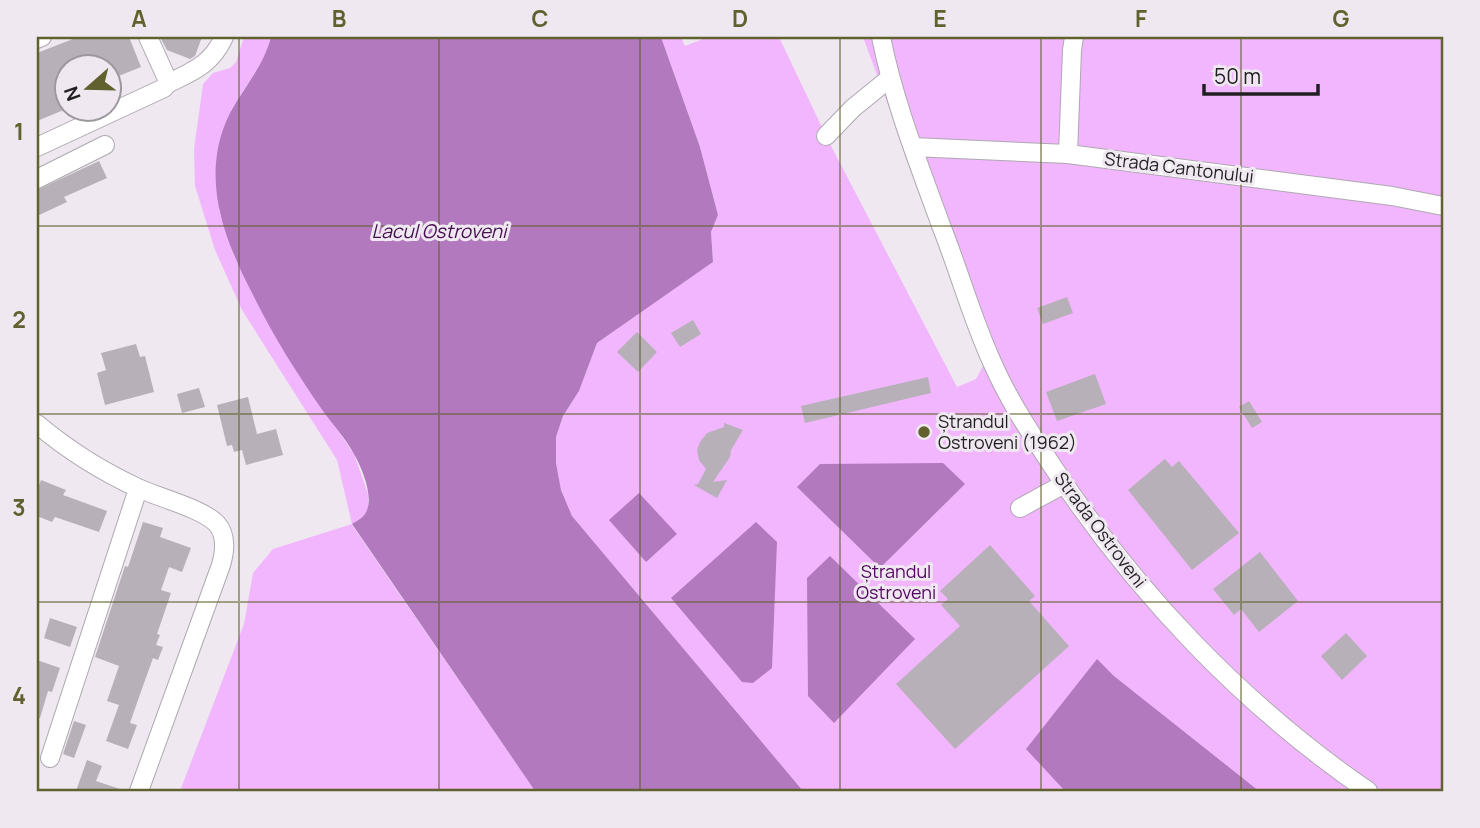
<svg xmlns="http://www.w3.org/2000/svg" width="1480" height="828" viewBox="0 0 1480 828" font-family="Manrope,sans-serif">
<rect width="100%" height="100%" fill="#efe8f0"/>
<!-- green -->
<g fill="#f2b6ff">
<polygon points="244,37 271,37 266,55 231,110 219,210 234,256 253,295 299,375 354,454 368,494 368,509 365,515 352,525 535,791 180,791 244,624 253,573 273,549 352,524 337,460 242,310 215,250 195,186 194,149 203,84 213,73 230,68 236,62"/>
<polygon points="661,37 681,37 685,46 708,37 779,37 829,142 957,387 976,379 984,364 863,37 1443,37 1443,791 1259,791 1114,676 1097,660 1027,748 1065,791 803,791 572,516 561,490 556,463 556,437 563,416 579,391 597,343 713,262 711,232 718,215 700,147"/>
</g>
<!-- water -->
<g fill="#b279be">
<path d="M 271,37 L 661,37 L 700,147 L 718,215 L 711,232 L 713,262 L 597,343 L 579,391 L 563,416 L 556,437 L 556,463 L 561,490 L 572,516 L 803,791 L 535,791 L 352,524 C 357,521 365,517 367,510 C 373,495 362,468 354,454 C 346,439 333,425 323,411 C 297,374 272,334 252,293 C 222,235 199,173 231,111 C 245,86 264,65 271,37 Z"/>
<polygon points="943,463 965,484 880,568 797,487 820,464"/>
<polygon points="639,493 677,534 646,562 609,520"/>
<polygon points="756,522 777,542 772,668 753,683 742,682 671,598"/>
<polygon points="830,556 915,639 834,723 808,696 807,578"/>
<polygon points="1097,659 1114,676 1259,791 1065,791 1026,749"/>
</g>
<!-- building -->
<g fill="#b7b0b8">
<polygon points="78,37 129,37 141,67 111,79 108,66 66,66 66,109 37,121 37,53"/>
<polygon points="160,37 202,37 195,56 190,59 167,50"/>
<polygon points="99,161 107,178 64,197 67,202 37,216 37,190"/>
<polygon points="1067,297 1073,313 1043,324 1037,308"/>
<polygon points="693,320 701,334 680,347 671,333"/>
<polygon points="637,332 657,352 638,372 617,352"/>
<polygon points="136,344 140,357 145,356 154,392 105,405 97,373 106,370 101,353"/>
<polygon points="1095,374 1106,404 1057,421 1046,392"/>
<polygon points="928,377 931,393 805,423 801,406"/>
<polygon points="199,388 205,407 182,413 177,394"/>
<polygon points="248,397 257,434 276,429 283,455 246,465 242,450 234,452 232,445 227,446 217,405"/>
<polygon points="1249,401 1262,422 1252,428 1239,407"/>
<polygon points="724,423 743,430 731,450 730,457 713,482 727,480 717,498 694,485 698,484 706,469 699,460 697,450 700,442 707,433 724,427"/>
<polygon points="1165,459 1172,467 1179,461 1239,533 1192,570 1128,490"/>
<polygon points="41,480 66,490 63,495 107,511 99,532 55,517 52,522 37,516 37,490"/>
<polygon points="143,522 163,528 160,537 191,548 182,572 169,567 161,590 171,593 157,634 160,635 156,645 163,647 158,660 153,658 138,700 130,723 137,725 128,749 106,741 119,705 107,701 119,666 95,657 125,566 128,567"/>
<polygon points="990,545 1035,596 1029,601 1069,646 955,749 896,684 960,626 941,605 948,599 940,591"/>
<polygon points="1260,552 1298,601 1259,632 1241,609 1234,615 1213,589"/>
<polygon points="50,618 77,627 70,647 44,638"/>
<polygon points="1346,633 1367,656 1342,680 1321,656"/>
<polygon points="37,660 60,668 52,692 48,691 40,718 37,718"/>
<polygon points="74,721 86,725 74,758 63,754"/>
<polygon points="87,760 102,766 96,781 120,789 120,791 76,791"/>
</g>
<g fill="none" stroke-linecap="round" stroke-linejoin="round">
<defs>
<g id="minor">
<path d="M 881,37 C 894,102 919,165 942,228 C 959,271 973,321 992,362 C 1008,399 1031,434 1053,467 C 1136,593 1244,706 1368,791"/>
<polyline points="37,39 42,37"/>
<path d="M 167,84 C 193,71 211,65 224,37"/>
<polyline points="826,136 853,108 890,78"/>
<polyline points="37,147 164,88 167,84 167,79 148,37"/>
<polyline points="913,147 1068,154 1392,196 1443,206"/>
<polyline points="1068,154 1072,50 1074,37"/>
<polyline points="37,179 105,145"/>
<path d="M 37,424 C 68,450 101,471 138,488 C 157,497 204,509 217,524 C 227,536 225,551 221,565 L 139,791"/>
<polyline points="1020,508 1064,484"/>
<polyline points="50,758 138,489"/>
</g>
</defs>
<!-- minor casing -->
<use href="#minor" stroke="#aea8b0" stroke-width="20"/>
<!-- minor -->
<use href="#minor" stroke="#fff" stroke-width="18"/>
</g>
<!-- grid -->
<path fill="none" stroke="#60612e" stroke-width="2" stroke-opacity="0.55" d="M 239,37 L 239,791M 439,37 L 439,791M 640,37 L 640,791M 840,37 L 840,791M 1041,37 L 1041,791M 1241,37 L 1241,791M 37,226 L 1443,226M 37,414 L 1443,414M 37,602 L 1443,602"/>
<!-- markers -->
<circle fill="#60612e" stroke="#efe8f0" stroke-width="2.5" cx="924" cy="432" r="7"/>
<g text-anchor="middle" stroke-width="6" stroke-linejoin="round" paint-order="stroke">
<!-- street labels -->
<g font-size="18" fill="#211f22" stroke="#efe8f0">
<text transform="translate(1179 168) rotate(7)" y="6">Strada Cantonului</text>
<text transform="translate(1100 530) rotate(53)" y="6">Strada Ostroveni</text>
</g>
<!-- poi labels -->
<g font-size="18" fill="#211f22" stroke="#efe8f0" text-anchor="start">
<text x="938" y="428">Ștrandul<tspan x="938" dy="21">Ostroveni (1962)</tspan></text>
</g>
<!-- park labels -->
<g font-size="18" fill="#520660" stroke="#efe8f0">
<text x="896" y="578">Ștrandul<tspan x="896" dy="21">Ostroveni</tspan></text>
</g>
<!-- water labels -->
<g font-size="19" font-style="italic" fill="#450f50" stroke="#efe8f0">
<text x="439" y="238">Lacul Ostroveni</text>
</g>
</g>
<!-- border -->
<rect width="1480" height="828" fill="none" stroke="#efe8f0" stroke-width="77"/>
<!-- north arrow -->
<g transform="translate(88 88) rotate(250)"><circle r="33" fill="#efe8f0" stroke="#9d989e" stroke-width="2"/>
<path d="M0-5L12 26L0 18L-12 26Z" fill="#60612e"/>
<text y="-10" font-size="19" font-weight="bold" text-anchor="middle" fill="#211f22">N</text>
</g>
<!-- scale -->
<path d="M1204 84v10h114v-10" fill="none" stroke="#211f22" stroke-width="3.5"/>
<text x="1214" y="84" font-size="21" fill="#211f22" stroke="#efe8f0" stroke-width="5" paint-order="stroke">50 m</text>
<rect x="38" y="38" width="1404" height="752" fill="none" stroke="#60612e" stroke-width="2.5"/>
<g font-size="23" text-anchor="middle" font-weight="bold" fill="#60612e">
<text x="139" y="27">A</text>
<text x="339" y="27">B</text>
<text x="540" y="27">C</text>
<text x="740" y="27">D</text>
<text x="940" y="27">E</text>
<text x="1141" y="27">F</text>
<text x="1341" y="27">G</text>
<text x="19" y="140">1</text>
<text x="19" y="328">2</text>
<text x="19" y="516">3</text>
<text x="19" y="704">4</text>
</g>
</svg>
